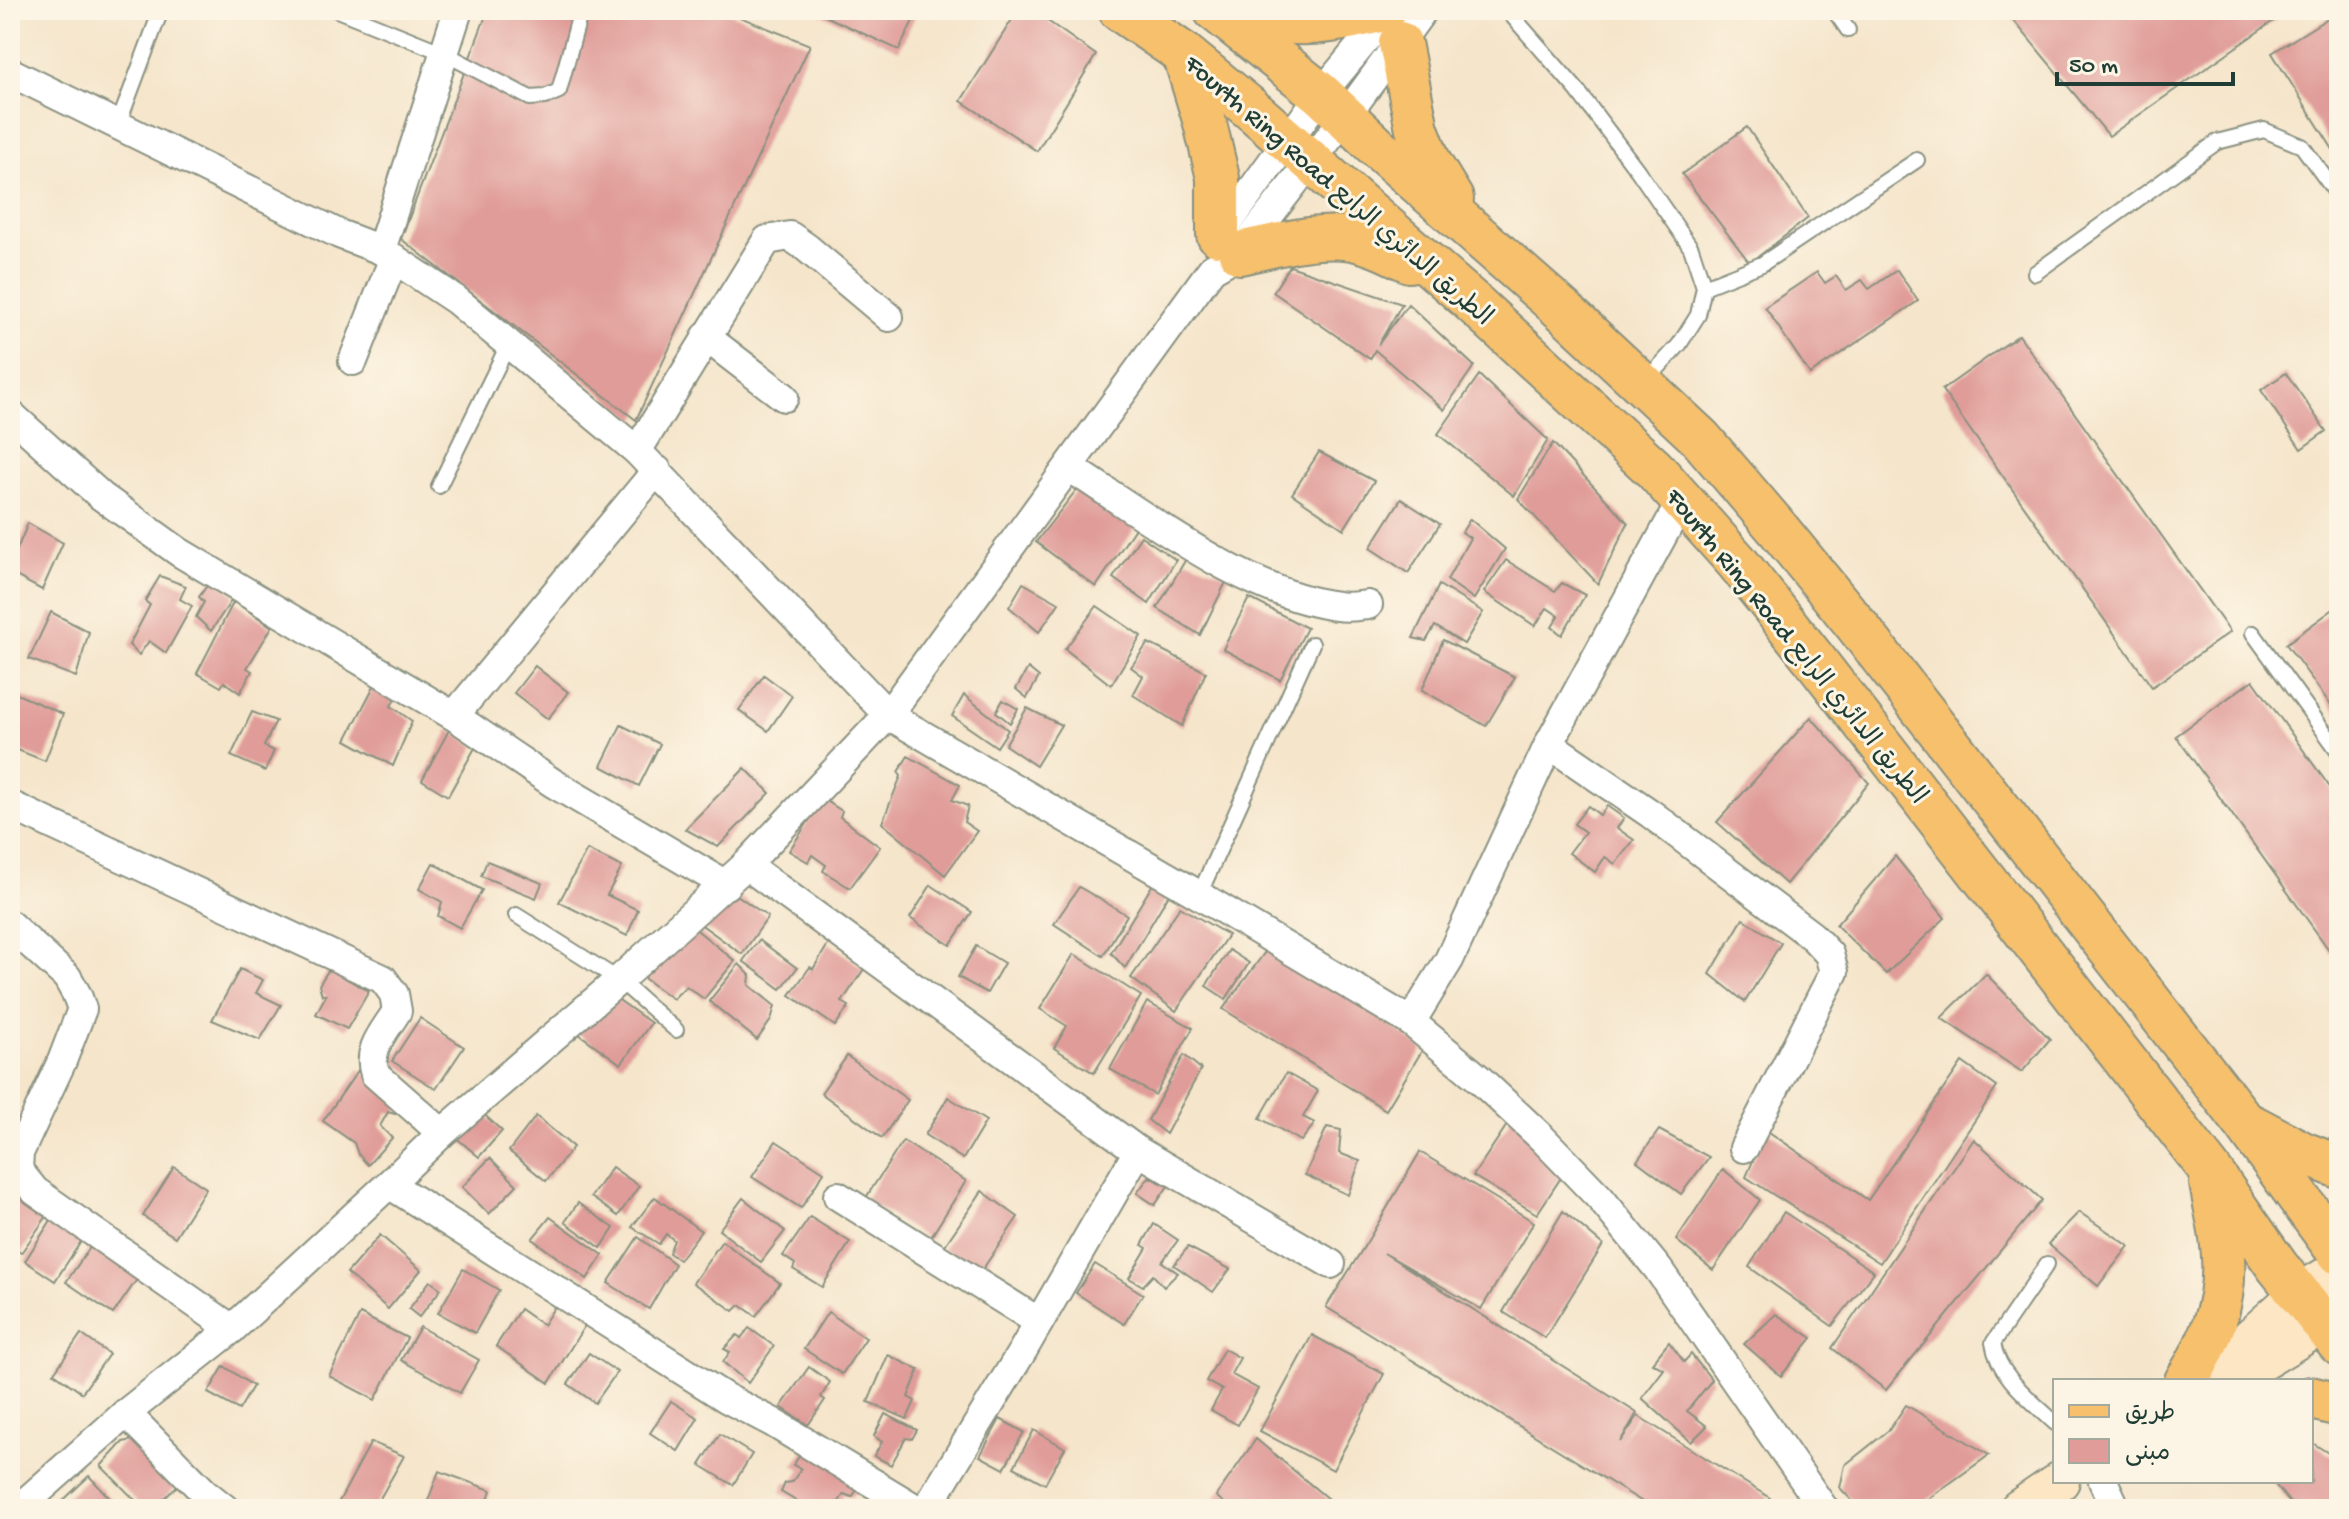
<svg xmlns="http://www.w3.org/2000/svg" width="2349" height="1519" viewBox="0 0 2349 1519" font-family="'Gochi Hand','Playpen Sans Arabic',sans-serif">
<rect width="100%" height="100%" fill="#fcf5e5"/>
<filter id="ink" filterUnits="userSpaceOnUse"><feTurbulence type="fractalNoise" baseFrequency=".0125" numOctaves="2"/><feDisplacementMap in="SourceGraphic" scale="16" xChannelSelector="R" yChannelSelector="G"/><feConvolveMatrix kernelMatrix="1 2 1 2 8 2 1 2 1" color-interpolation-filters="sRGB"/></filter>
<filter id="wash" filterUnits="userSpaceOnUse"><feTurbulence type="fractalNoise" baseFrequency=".006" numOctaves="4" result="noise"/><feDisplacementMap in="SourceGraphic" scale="32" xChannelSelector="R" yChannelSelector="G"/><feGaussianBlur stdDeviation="1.8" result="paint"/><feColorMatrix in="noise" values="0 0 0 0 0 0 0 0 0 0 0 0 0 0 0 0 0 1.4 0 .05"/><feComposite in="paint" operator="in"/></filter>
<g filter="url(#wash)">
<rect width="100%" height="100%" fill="#f5e5cb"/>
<g id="blocks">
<!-- building -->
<g fill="#e09c99">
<polygon points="488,10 722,10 810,45 636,420 401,239"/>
<polygon points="812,10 918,10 899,50"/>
<polygon points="1018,10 1032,10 1096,55 1037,151 961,101"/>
<polygon points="2005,10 2289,10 2109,136"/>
<polygon points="2333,15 2339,24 2339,159 2272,53"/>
<polygon points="1747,127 1808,218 1750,263 1682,174"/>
<polygon points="1290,266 1402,304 1378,345 1408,304 1474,366 1444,410 1375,350 1370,359 1273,292"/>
<polygon points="1897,270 1918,301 1810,374 1765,307 1817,272 1825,283 1836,276 1846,290 1862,280 1869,289"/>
<polygon points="2019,335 2230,632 2152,687 1942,390"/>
<polygon points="2286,373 2326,431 2301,449 2261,390"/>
<polygon points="1479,375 1548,440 1514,496 1438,434"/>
<polygon points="1553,443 1628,523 1598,584 1518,499"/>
<polygon points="1319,452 1374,481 1344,529 1292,494"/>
<polygon points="1081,484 1139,522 1096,587 1036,542"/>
<polygon points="1401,499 1440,524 1408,573 1370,548"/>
<polygon points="1470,519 1505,549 1474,599 1447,580 1470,538 1462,532"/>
<polygon points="28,523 63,543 42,590 10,573 10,566"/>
<polygon points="1141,536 1176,560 1149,604 1113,578"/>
<polygon points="1186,559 1229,576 1200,635 1157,608"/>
<polygon points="1506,560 1555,591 1562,583 1585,595 1562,635 1552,627 1559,616 1547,608 1535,626 1484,592"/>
<polygon points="160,576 186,586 180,599 192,606 166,653 149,641 139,655 129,645 150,605 145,601"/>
<polygon points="213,577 235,595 211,631 196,617 204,602 199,597"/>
<polygon points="1023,583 1059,603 1039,632 1009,607"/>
<polygon points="1439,585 1483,612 1464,644 1435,626 1426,641 1413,638"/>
<polygon points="1249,598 1307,628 1280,680 1223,649"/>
<polygon points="234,601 272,627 247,668 252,671 240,693 224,682 221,687 197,673"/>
<polygon points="2339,605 2339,716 2286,644"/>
<polygon points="1097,606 1141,636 1111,685 1065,649"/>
<polygon points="51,612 89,632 76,677 29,659"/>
<polygon points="1443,640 1515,677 1486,726 1422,690"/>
<polygon points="1148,643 1206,672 1182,726 1133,695 1143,676 1131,667"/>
<polygon points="535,666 568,692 548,719 514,693"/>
<polygon points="1028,668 1039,677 1027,698 1016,689"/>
<polygon points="764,675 792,696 768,731 739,710"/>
<polygon points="2253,680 2339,800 2339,964 2176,736"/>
<polygon points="376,682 397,695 391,706 412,721 393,766 346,740"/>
<polygon points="10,691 63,714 45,761 10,747"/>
<polygon points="964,695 1008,730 997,747 952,716"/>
<polygon points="1003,700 1018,709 1010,723 996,712"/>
<polygon points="1027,708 1061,725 1036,766 1005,745"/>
<polygon points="252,712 276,721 264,746 274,751 265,771 231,756"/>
<polygon points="1811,717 1869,783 1786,884 1717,822"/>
<polygon points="621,725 660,744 639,786 601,766"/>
<polygon points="449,730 476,746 448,796 422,780"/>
<polygon points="908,756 960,785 952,800 968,806 964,822 977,831 945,875 882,823 901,776 898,772"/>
<polygon points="745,768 770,793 718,847 685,829"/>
<polygon points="823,799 842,811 840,817 880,847 850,888 823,871 826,865 812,855 808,862 789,851"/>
<polygon points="1588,806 1600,815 1607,806 1624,818 1617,828 1634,840 1615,864 1605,857 1595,872 1569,853 1585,832 1574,824"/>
<polygon points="587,850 622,867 607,895 638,910 627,936 559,902"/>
<polygon points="1895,856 1945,918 1886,974 1836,925"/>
<polygon points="487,861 542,883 536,898 481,876"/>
<polygon points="433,863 482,890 460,928 438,916 442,902 419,889"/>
<polygon points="1156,879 1172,889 1125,968 1111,953"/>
<polygon points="931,885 972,912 950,945 910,918"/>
<polygon points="1079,887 1127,915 1103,956 1054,924"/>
<polygon points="730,890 768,917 742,954 699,923"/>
<polygon points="1180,907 1228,935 1176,1011 1131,978"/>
<polygon points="1743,919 1781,943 1745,1002 1710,974"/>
<polygon points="693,927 735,961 704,999 686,986 673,999 638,974"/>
<polygon points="759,940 797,968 781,989 743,961"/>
<polygon points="829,943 864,969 842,1002 849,1006 835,1026 790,995 810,967 813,969"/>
<polygon points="976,946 1004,963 987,993 958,977"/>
<polygon points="1268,948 1336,986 1423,1049 1386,1110 1223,1009"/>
<polygon points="1229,950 1249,963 1226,999 1206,986"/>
<polygon points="1074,954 1141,996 1094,1073 1054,1048 1067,1026 1040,1009"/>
<polygon points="739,964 750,975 749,985 775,1006 771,1020 757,1040 709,1001"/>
<polygon points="240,969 263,980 256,993 281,1005 260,1040 212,1020"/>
<polygon points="329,969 369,991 347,1029 316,1014 326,995 322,995 319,985"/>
<polygon points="1986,974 2050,1039 2022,1072 1941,1018"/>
<polygon points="609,993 651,1023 621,1064 579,1034"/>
<polygon points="1147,1002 1193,1028 1155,1095 1110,1069"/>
<polygon points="420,1018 464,1047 436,1089 392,1061"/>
<polygon points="1184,1055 1201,1069 1166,1134 1148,1120"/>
<polygon points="847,1056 908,1100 882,1138 821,1093"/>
<polygon points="1962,1062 1997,1087 1880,1263 1746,1177 1766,1130 1868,1200"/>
<polygon points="359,1069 404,1099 395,1114 388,1112 380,1126 392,1138 368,1165 358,1154 354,1143 323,1121"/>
<polygon points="1286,1073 1318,1091 1303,1117 1315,1123 1301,1141 1260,1118"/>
<polygon points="948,1097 986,1121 963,1159 925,1135"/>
<polygon points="477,1108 502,1131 479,1157 453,1135"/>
<polygon points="536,1116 573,1147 546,1181 509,1151"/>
<polygon points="1513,1116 1564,1173 1537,1214 1473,1176"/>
<polygon points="1327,1127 1341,1130 1339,1153 1360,1161 1348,1195 1305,1175"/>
<polygon points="1659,1130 1709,1157 1681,1194 1637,1161"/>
<polygon points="1974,1139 2042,1200 1886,1390 1832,1348"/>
<polygon points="776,1141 824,1172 801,1208 752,1177"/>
<polygon points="903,1141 966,1181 929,1240 865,1199"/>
<polygon points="1420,1152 1534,1222 1481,1309 1384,1253 1637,1413 1620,1442 1638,1416 1770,1498 1764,1509 1654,1509 1326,1307 1367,1242"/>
<polygon points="490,1158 517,1185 489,1214 462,1187"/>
<polygon points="174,1167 206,1188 175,1237 143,1216"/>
<polygon points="612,1167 639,1186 618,1216 591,1197"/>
<polygon points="1723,1169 1760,1200 1713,1270 1676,1240"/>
<polygon points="1149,1177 1168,1186 1155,1205 1137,1193"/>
<polygon points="10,1189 47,1216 21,1253 10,1246"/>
<polygon points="982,1191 1018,1217 980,1273 943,1248"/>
<polygon points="655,1197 701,1231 679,1260 669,1253 674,1240 666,1234 659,1244 632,1227"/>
<polygon points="743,1198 785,1231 761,1262 719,1230"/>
<polygon points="578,1203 614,1228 601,1248 565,1222"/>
<polygon points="1563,1211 1603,1245 1545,1338 1503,1312"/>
<polygon points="1784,1212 1874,1272 1832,1326 1749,1267"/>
<polygon points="2079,1212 2129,1246 2098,1286 2048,1244"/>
<polygon points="53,1217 84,1237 55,1281 25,1261"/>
<polygon points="550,1217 603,1255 587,1279 532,1239"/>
<polygon points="810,1217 850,1242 822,1287 793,1269 795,1264 783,1256"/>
<polygon points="1154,1224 1178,1240 1162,1262 1178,1273 1164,1287 1153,1275 1143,1286 1129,1278 1147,1248 1142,1245"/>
<polygon points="380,1235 421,1270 388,1309 347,1273"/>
<polygon points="638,1237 675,1264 649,1309 608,1283"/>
<polygon points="722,1241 780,1283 756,1316 740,1305 734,1311 693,1283"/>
<polygon points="93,1243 140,1275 113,1314 66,1282"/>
<polygon points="1188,1247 1230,1269 1213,1292 1174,1265"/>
<polygon points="1095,1264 1143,1294 1124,1324 1076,1293"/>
<polygon points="463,1269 499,1290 475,1333 438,1313"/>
<polygon points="430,1281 441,1289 419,1317 409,1309"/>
<polygon points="555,1306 585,1325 549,1383 496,1346 520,1309 543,1325"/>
<polygon points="828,1312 866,1338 842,1374 804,1349"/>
<polygon points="360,1314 407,1338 375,1400 329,1376"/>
<polygon points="1776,1314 1812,1338 1781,1376 1744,1344"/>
<polygon points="420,1327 479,1360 460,1393 401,1360"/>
<polygon points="749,1328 774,1346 748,1383 723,1362 730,1352 724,1349 737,1335 741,1338"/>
<polygon points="81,1334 109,1354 82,1393 54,1373"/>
<polygon points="1312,1335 1384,1374 1333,1470 1260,1431"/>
<polygon points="1669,1342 1684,1362 1691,1354 1712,1380 1687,1411 1707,1426 1691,1442 1642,1398 1664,1369 1652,1363"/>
<polygon points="1224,1349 1240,1358 1231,1374 1258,1389 1238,1425 1211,1410 1222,1390 1206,1381"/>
<polygon points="589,1353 617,1372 595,1403 568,1384"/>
<polygon points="888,1355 919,1370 908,1397 915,1401 907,1419 868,1402"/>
<polygon points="224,1366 253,1386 239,1410 208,1393"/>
<polygon points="809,1367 830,1382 821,1397 825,1400 808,1425 781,1407"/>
<polygon points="671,1401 698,1418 678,1451 650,1433"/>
<polygon points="1906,1405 1989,1455 1914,1509 1863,1509 1858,1507 1840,1488 1845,1465 1889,1430"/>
<polygon points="885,1414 917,1430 912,1439 906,1438 891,1465 874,1456 882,1442 874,1436"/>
<polygon points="1000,1419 1024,1432 1004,1469 980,1456"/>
<polygon points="1034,1430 1065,1448 1045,1484 1014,1467"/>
<polygon points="720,1434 752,1454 733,1485 700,1465"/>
<polygon points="138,1439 183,1480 154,1509 144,1509 101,1466 123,1442"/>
<polygon points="1256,1439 1340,1509 1231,1509 1216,1496"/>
<polygon points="371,1442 404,1456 374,1509 341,1509 336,1507"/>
<polygon points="2311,1442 2339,1460 2339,1509 2295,1509 2272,1481 2311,1481"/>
<polygon points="806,1447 863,1481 852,1497 844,1494 834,1509 810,1509 781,1492 785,1483 792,1482 801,1469 793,1465"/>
<polygon points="439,1471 491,1490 485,1509 425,1509"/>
<polygon points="89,1476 120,1509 54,1509"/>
</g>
</g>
</g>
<g filter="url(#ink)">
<use href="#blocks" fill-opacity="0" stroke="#8a9180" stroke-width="2"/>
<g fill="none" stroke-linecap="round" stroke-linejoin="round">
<defs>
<g id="lane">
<polyline points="337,10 444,53 530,98 545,97 559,91 581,10"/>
<polyline points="1507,10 1577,90 1638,171 1691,248 1704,287 1698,315 1679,345 1646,381"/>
<polyline points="1834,10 1848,30"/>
<polyline points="118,125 161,10"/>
<polyline points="2035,273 2217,142 2264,130 2302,146 2339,197"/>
<polyline points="1704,287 1762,264 1917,160"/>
<polyline points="439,486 509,343"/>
<polyline points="2253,633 2339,752"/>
<polyline points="1199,895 1312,644"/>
<polyline points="516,915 619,980 676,1030"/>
<path d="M 2047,1264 L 1993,1343 C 1998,1376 2031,1400 2055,1423"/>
</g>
<g id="street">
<polyline points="10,72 339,234 381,250 456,300 637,451 888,715 1199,895 1411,1022 1477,1077 1542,1138 1600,1198 1658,1269 1824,1509"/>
<polyline points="1218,237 1321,94 1390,10"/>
<polyline points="381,250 458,10"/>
<polyline points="706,337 784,397"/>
<polyline points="353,361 394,258"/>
<polyline points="10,414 101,496 179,552 454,716 553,783 726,885"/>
<polyline points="637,451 767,240 790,236 807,248 889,317"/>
<path d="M 1069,467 C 1144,515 1248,595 1337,606 C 1347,608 1358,606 1368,605"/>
<polyline points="454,716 657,470"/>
<polyline points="1549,744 1651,814 1812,936 1829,954 1834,972 1744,1148"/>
<path d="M 10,805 L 383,979 L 394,994 L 397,1011 C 385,1031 366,1049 375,1074 L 442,1133"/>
<polyline points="746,865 1138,1151 1023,1350 926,1509"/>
<polyline points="10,925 67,977 77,995 82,1009 62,1061 19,1153 18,1170 35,1191 232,1329"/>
<polyline points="1411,1022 1449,960 1549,744 1682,500"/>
<polyline points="1138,1151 1331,1264"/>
<polyline points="389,1184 726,1398 772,1422 916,1509"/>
<polyline points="838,1196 1039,1322"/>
<polyline points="126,1413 205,1493 225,1509"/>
<polyline points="2103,1481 2116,1509"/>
<polyline points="18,1509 126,1413 232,1329 389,1184 442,1133 619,980 746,865 888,715 1212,269 1240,253 1345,117 1423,10"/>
</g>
<g id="secondary">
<polyline points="2222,1378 2265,1359 2339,1314"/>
<polyline points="2202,1381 2300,1293 2339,1269"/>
<polyline points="2019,1509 2060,1481"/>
</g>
<g id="primary">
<polyline points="1120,10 1184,54 1251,109 1470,300 1654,469 1737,562 1815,660 2210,1170 2277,1266 2339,1344"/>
<polyline points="1215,10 1321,94 1377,147 1566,313 1700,438 1778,529 1858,627 2244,1122 2339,1253"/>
<path d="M 1233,10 C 1292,30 1325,25 1384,10"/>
<polyline points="1400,43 1417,129 1430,163 1452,199"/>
<polyline points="1184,54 1205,123 1218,178 1218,235"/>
<path d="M 1240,253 C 1273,246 1310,235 1345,238 C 1367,240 1389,251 1409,261"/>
<polyline points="2254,1127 2303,1153 2339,1167"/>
<path d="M 2186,1381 C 2210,1344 2226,1302 2223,1257 C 2222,1233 2215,1208 2211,1183"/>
<polyline points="2311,1398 2339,1405"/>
</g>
</defs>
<!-- lane casing -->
<use href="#lane" stroke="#8a9180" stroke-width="18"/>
<!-- street casing -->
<use href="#street" stroke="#8a9180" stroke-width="32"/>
<!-- secondary casing -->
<use href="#secondary" stroke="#8a9180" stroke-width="42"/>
<!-- primary casing -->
<use href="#primary" stroke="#8a9180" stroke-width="46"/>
<!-- lane -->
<use href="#lane" stroke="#fff" stroke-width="14"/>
<!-- street -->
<use href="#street" stroke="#fff" stroke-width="28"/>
<!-- secondary -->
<use href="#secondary" stroke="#fce6c4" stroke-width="38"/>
<!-- primary -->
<use href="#primary" stroke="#f7c06c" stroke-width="42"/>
</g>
</g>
<g text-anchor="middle" stroke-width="6" stroke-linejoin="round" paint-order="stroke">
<!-- street labels -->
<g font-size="26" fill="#1f3d34" stroke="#fcf5e5">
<text transform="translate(1340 189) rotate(41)" y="9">Fourth Ring Road الطريق الدائري الرابع</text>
<text transform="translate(1798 645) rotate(51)" y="9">Fourth Ring Road الطريق الدائري الرابع</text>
</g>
</g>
<!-- margin -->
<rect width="2349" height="1519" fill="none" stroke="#fcf5e5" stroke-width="40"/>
<!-- legend -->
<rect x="2053" y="1379" width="260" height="104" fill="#fcf5e5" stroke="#a4ab9e" stroke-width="2"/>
<rect x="2069" y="1405" width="40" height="12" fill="#f7c06c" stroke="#a4ab9e" stroke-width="2"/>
<text x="2125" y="1419" font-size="24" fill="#1f3d34">طريق</text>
<rect x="2069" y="1439" width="40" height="24" fill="#e09c99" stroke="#a4ab9e" stroke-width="2"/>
<text x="2125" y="1459" font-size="24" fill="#1f3d34">مبنى</text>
<!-- scale -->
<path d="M2057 72v12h176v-12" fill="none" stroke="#1f3d34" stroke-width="4"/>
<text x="2069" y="72" font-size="24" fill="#1f3d34" stroke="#fcf5e5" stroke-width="6" paint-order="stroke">50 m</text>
</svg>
